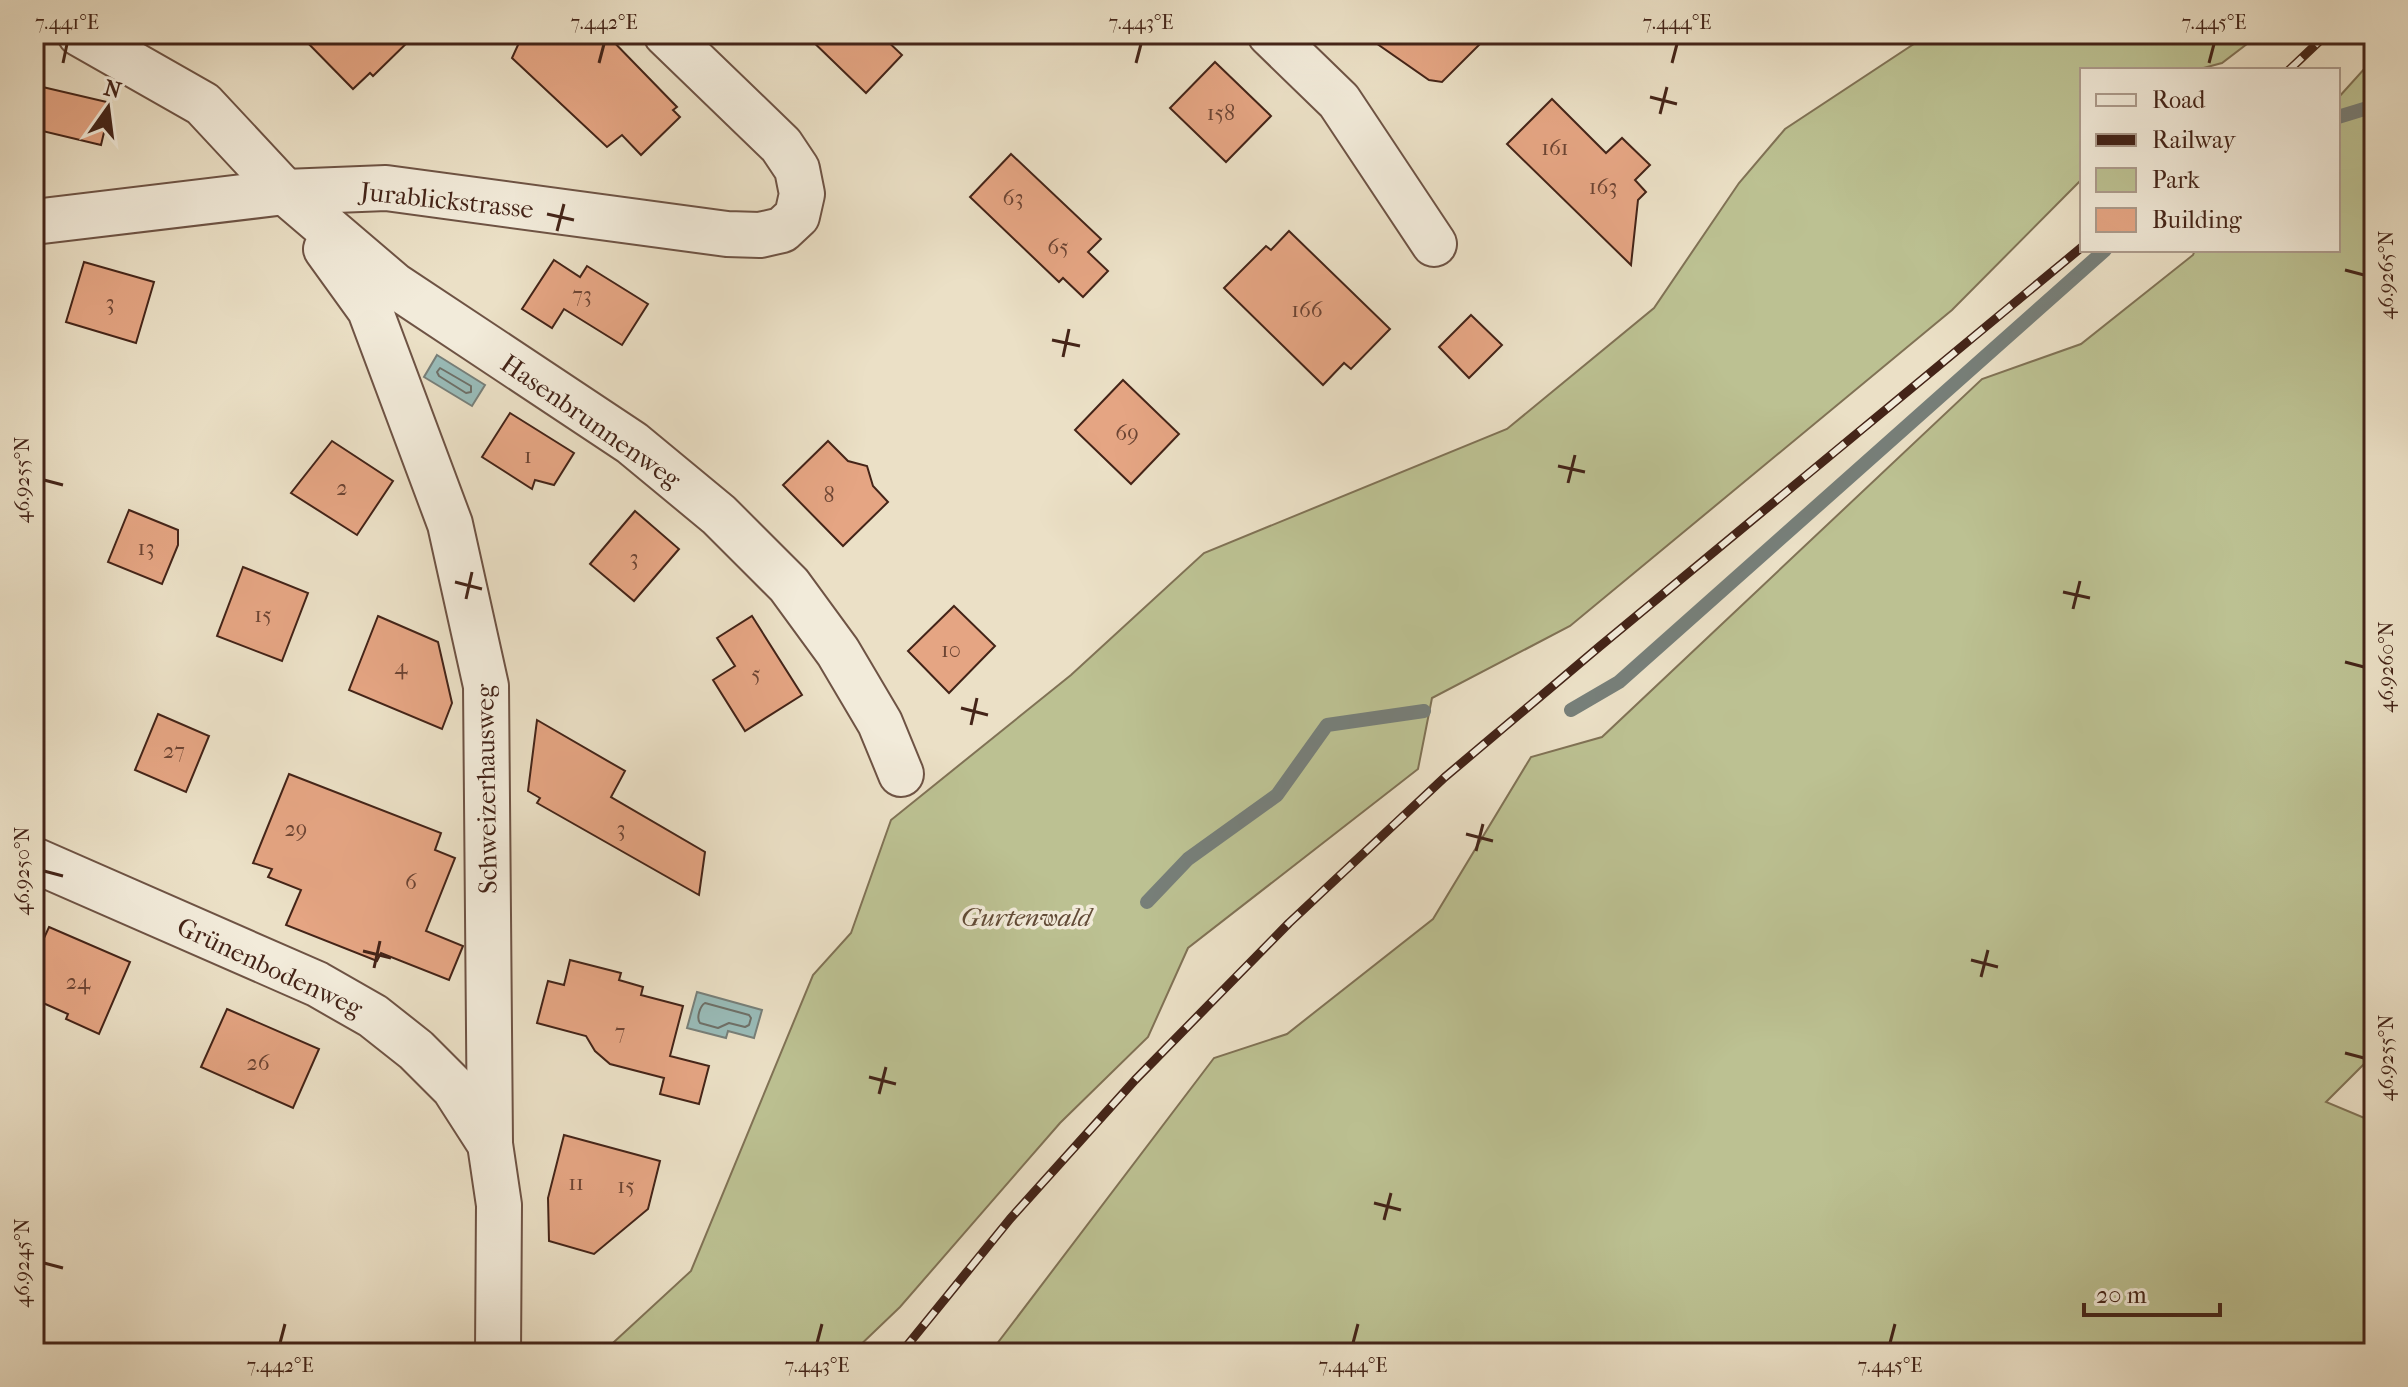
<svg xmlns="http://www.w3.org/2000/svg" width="2408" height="1387" viewBox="0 0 2408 1387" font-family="'IM FELL French Canon',serif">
<rect width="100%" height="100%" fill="#ebe0c6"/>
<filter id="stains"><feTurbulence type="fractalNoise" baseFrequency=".0025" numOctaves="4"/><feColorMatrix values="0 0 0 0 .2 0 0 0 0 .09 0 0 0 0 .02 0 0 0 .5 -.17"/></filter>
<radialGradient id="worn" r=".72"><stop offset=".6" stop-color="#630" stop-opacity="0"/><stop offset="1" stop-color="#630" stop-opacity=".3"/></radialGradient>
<!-- green -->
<g fill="#bcc192" stroke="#807255" stroke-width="2">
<polygon points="1929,34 2260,34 2222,63 2196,70 2082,70 2082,179 1952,310 1570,626 1432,698 1418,769 1188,948 1148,1037 1060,1123 900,1307 852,1353 602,1353 691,1271 813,975 851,933 891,820 1071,675 1204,553 1507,429 1654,308 1739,183 1785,129"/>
<polygon points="2374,58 2374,1054 2326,1102 2374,1122 2374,1353 990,1353 1214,1058 1287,1034 1433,919 1531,757 1602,737 1982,379 2081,344 2193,255 2195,250 2338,250 2338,98"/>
</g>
<!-- water -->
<g fill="#99bcb9" stroke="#777f79" stroke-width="2">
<polygon points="437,355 485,385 472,406 424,377"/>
<polygon points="697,992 762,1010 754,1038 728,1031 726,1038 687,1028"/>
</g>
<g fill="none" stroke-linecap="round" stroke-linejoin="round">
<!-- shore -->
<g stroke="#6e7068" stroke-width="2">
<polygon points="440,368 471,386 471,392 466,393 439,376 437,372"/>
<path d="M 705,1003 L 749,1015 L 751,1018 L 749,1025 L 745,1027 L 729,1023 L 718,1028 L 700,1023 C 696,1018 700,1006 705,1003 Z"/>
</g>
<!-- stream -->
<g stroke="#777f79" stroke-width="14">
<polyline points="2338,117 2374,106"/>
<polyline points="1571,710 1619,682 2105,250"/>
<polyline points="1147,902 1188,859 1277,795 1327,725 1424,711"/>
</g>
</g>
<!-- building -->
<g fill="#e5a583" stroke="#442418" stroke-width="2">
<polygon points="299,34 416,34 373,76 370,73 353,89"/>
<polygon points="523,34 606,34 677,107 673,110 680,117 641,155 622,135 607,147 512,58"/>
<polygon points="805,34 880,34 902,55 866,93"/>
<polygon points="1363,34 1490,34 1442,82 1429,80"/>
<polygon points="1215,62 1271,116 1226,162 1170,108"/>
<polygon points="34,85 111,103 101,145 34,129"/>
<polygon points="1552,99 1606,153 1622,138 1650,165 1635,180 1646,192 1638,200 1631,265 1507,144"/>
<polygon points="1011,154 1101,239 1088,252 1108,271 1083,297 1063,278 1059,282 970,197"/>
<polygon points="1289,231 1390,329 1351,369 1344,363 1323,385 1224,288 1266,246 1271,250"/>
<polygon points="554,260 580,277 587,266 648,304 622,345 564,309 552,328 522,309"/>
<polygon points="84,262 154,282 136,343 66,322"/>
<polygon points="1471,315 1502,345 1469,378 1439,347"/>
<polygon points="1123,380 1179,434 1131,484 1075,430"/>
<polygon points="510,413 574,453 554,485 535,480 532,489 482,457"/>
<polygon points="332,441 393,481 357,535 291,493"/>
<polygon points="828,441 848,461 867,466 873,486 888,502 843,546 783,485"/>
<polygon points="129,510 178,530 178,545 162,584 108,562"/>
<polygon points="635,511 679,549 634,601 590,564"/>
<polygon points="243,567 308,593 282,661 217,636"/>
<polygon points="954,606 995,646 949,693 908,651"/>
<polygon points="378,616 438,642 452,703 442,729 349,690"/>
<polygon points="752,616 802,695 745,731 713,680 735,666 717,638"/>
<polygon points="158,714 209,736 186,792 135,770"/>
<polygon points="537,720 625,771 611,797 705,852 699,895 537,803 540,798 528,791"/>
<polygon points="289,774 441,833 435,850 455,858 426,931 463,946 449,980 381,953 377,961 286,925 301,890 268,877 272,869 253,863"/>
<polygon points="49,927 130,962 99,1034 66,1019 68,1014 34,999 34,960"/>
<polygon points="570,960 621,973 619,980 643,987 641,995 683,1006 670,1056 709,1066 699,1104 660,1094 664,1078 610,1064 595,1051 586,1036 537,1023 548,981 564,985"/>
<polygon points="227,1009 319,1049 293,1108 201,1067"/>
<polygon points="564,1135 660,1161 648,1209 594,1254 549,1241 548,1198"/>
</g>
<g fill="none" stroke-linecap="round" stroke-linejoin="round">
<defs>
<g id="street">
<polyline points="80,34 203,104 285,192 394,285 632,443 719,515 789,585 838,652 880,723 901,774"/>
<polyline points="1270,34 1339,101 1434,244"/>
<polyline points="34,222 285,192 386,188 727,234 760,235 782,230 797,216 802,194 797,169 781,145 666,34"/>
<polyline points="326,249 370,310 450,524 486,686 490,1144"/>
<polyline points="34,860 317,984 373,1016 416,1050 454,1088 490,1144 499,1205 498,1353"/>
</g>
</defs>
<!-- street casing -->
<use href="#street" stroke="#6e5344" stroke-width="48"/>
<!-- street -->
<use href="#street" stroke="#f2ebda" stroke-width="44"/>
<defs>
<g id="rail">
<polyline points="2289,70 2327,34"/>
<polyline points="901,1353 1010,1219 1135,1080 1289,923 1445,777 1599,647 2082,247"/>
</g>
</defs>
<!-- rail casing -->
<use href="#rail" stroke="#442418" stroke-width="9"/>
<!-- rail -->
<use href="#rail" stroke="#f2ebda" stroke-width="6" stroke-dasharray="18" stroke-linecap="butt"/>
</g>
<!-- ticks -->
<path fill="none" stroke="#442418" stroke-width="3" d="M 63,63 L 67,44M 599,63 L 604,44M 1136,63 L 1141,44M 1672,63 L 1677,44M 2209,63 L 2214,44M 1650,97 L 1677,104M 1660,114 L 1667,87M 547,214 L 574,220M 557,231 L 564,204M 2345,270 L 2364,275M 1052,340 L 1080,346M 1063,357 L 1069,329M 1558,466 L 1585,472M 44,480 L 63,485M 1568,483 L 1575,455M 455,582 L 482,589M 2063,592 L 2090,598M 466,599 L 472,572M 2073,609 L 2080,581M 2345,662 L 2364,667M 961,708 L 988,715M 971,725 L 977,698M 1466,834 L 1493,841M 1476,851 L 1483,824M 44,871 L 63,876M 363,951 L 391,958M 1971,960 L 1998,967M 374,968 L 380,941M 1981,977 L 1988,950M 2345,1053 L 2364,1058M 869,1077 L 896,1084M 879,1094 L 886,1067M 1374,1203 L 1401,1210M 1384,1220 L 1391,1193M 44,1263 L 63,1268M 280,1343 L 285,1324M 817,1343 L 822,1324M 1353,1343 L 1358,1324M 1890,1343 L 1895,1324"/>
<g text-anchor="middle" stroke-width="7" stroke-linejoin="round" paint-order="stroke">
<!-- number labels -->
<g font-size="22" fill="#6c4433">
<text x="1221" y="120">158</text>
<text x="1555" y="155">161</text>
<text x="1603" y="194">163</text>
<text x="1013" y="205">63</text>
<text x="1058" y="254">65</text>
<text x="582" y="302">73</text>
<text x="110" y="310">3</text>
<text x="1307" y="317">166</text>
<text x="1127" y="440">69</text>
<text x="528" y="463">1</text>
<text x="342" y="495">2</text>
<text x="829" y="502">8</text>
<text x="146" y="555">13</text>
<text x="634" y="565">3</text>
<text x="263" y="622">15</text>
<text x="951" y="657">10</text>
<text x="401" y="674">4</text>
<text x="756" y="681">5</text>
<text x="174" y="758">27</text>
<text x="296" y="836">29</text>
<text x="621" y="836">3</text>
<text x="411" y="889">6</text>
<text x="78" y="989">24</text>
<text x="620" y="1039">7</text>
<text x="258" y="1070">26</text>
<text x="576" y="1190">11</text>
<text x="626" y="1193">15</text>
</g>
<!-- street labels -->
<g font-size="26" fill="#442418" stroke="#f2ebda">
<text transform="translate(447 200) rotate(6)" y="9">Jurablickstrasse</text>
<text transform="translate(591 421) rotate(35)" y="9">Hasenbrunnenweg</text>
<text transform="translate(486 789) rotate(-91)" y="9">Schweizerhausweg</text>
<text transform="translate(270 967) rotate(25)" y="9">Grünenbodenweg</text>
</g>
<!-- park labels -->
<g font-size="26" font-style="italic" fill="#624b36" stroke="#f2ebda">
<text x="1026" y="926">Gurtenwald</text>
</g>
</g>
<!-- margin -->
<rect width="2408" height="1387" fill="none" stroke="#ebe0c6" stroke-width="88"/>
<!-- legend -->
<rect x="2080" y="68" width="260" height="184" fill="#f2ebda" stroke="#ac9b8c" stroke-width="2"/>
<rect x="2096" y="94" width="40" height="12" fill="#f2ebda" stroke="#ac9b8c" stroke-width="2"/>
<text x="2152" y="108" font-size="24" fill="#442418">Road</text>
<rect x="2096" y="134" width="40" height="12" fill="#442418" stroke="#ac9b8c" stroke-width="2"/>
<text x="2152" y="148" font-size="24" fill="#442418">Railway</text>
<rect x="2096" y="168" width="40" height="24" fill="#bcc192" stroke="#ac9b8c" stroke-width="2"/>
<text x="2152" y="188" font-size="24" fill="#442418">Park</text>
<rect x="2096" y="208" width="40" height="24" fill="#e5a583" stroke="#ac9b8c" stroke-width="2"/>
<text x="2152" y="228" font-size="24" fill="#442418">Building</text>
<!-- north arrow -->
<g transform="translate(108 108) rotate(14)" stroke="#f2ebda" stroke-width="6" paint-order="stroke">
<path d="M0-6L14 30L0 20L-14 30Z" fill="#442418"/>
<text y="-12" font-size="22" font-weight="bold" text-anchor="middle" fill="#442418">N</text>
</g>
<!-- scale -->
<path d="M2084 1303v12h136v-12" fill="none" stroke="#442418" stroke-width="4"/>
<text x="2096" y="1303" font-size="24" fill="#442418" stroke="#f2ebda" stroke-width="6" paint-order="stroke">20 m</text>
<rect x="44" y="44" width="2320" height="1299" fill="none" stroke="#442418" stroke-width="3"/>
<g font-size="20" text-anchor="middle" fill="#442418">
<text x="67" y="29">7.441°E</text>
<text x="604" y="29">7.442°E</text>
<text x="1141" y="29">7.443°E</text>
<text x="1677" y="29">7.444°E</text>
<text x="2214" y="29">7.445°E</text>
<text transform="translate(2386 275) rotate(-90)" y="7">46.9265°N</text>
<text transform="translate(22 480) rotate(-90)" y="7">46.9255°N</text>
<text transform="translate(2386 667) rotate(-90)" y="7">46.9260°N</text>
<text transform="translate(22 871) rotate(-90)" y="7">46.9250°N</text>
<text transform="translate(2386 1058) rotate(-90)" y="7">46.9255°N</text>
<text transform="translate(22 1263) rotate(-90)" y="7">46.9245°N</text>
<text x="280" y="1372">7.442°E</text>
<text x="817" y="1372">7.443°E</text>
<text x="1353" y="1372">7.444°E</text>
<text x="1890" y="1372">7.445°E</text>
</g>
<rect width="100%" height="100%" filter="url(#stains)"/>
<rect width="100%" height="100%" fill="url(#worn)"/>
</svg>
